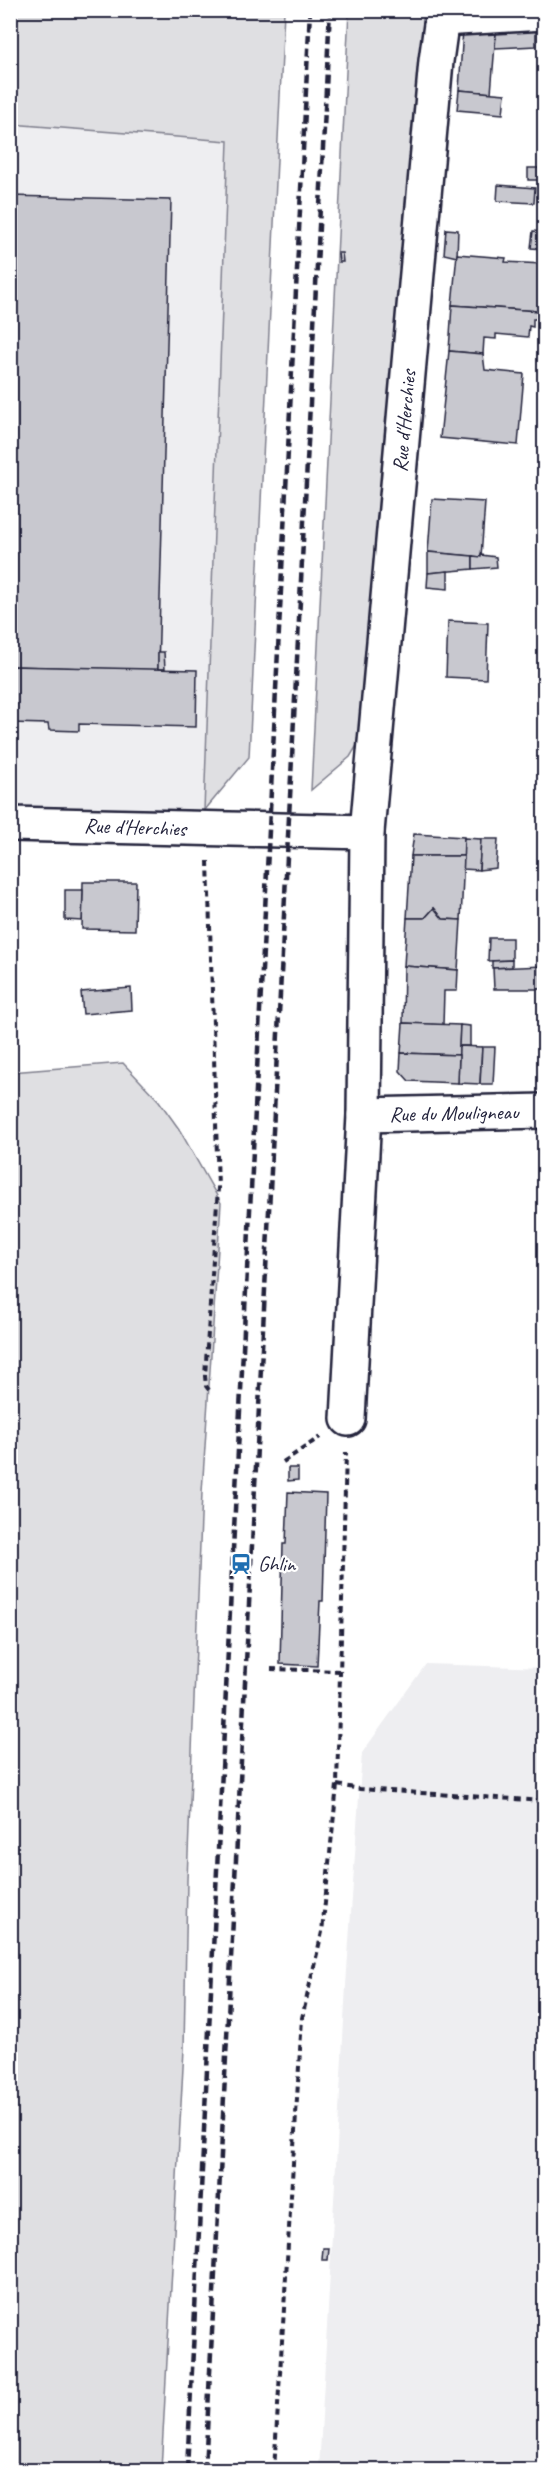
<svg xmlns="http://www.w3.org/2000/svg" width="555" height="2481" viewBox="0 0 555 2481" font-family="Caveat,sans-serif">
<rect width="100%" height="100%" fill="#fff"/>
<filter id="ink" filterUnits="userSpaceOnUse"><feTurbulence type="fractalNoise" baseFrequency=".0167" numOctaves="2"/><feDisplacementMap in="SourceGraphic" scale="12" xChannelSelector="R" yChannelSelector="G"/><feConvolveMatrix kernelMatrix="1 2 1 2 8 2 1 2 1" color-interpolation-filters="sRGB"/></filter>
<g filter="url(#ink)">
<!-- built -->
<g fill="#eeeef1">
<polygon points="10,124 228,140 204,811 11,808"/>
<polygon points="426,1664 544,1668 544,2470 319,2470 346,1985 362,1753"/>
</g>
<!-- green -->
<g fill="#dfdfe2" stroke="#80808e" stroke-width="1.5">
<polygon points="10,11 284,11 249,757 204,811 228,141 11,124"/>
<polygon points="349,11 441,11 379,709 350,757 311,790"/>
<polygon points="123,1063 159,1101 179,1129 221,1203 202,1492 187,1880 184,2049 161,2470 11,2470 11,1072"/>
</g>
<!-- building -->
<g fill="#c8c8cf" stroke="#22223b" stroke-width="1.5">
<polygon points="497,20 491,93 459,90 463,29"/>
<polygon points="536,20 536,46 495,48 497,22"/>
<polygon points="459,90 505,94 503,114 457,110"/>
<rect x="528" y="168" width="13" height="12"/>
<polygon points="498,185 535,188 534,203 497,201"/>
<polygon points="10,196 171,200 158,670 10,666"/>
<polygon points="446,229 458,230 457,257 444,254"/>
<polygon points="533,231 544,232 544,249 531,248"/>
<polygon points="338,253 342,253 343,262 339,262"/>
<polygon points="457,254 506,258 505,262 543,264 539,311 452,305"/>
<polygon points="452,305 539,311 538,319 533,319 533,327 529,326 528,337 496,334 496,339 484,338 483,354 449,351"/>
<polygon points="449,351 483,354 485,370 524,374 518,445 440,438"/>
<polygon points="432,499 485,502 481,557 428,552"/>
<polygon points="428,552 473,556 473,569 428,573"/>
<polygon points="481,555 496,557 497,567 473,569 473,556 481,557"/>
<polygon points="448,571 448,589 427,587 428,573"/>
<polygon points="448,621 488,623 486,679 446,677"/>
<polygon points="158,652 164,652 165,669 158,669"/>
<polygon points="10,666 197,670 196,727 79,724 79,731 49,730 48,724 10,723"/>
<polygon points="414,834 464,837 464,856 411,856"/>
<polygon points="464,838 481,839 479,870 463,869"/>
<polygon points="481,839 498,839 496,868 479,870"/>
<polygon points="411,856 464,856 461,920 443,919 434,908 425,918 407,918"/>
<polygon points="83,882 136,882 135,930 82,929"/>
<polygon points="65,890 83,890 82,921 65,920"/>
<polygon points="434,908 443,919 461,920 458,970 404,966 407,918 425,918"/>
<polygon points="489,938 512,938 512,960 488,961"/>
<polygon points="512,960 512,967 492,968 492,961"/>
<polygon points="404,966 458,970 457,991 444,991 443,1025 403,1023"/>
<polygon points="544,966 544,989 494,989 493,968"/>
<polygon points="131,988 132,1010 83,1014 81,992"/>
<polygon points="403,1023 460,1025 459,1055 401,1053"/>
<polygon points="460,1025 470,1026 470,1046 459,1046"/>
<polygon points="459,1046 482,1047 480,1084 458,1083"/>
<polygon points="482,1047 495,1047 493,1084 480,1084"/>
<polygon points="401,1053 459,1055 458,1083 409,1081 400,1071"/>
<polygon points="288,1468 298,1468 298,1480 288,1481"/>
<polygon points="288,1492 326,1494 323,1601 320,1601 317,1666 280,1664 283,1544 286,1544"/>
<polygon points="323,2248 329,2248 328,2260 322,2260"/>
</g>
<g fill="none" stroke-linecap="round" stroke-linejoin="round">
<defs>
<g id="street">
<polyline points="442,19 544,13"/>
<polyline points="10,824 367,832"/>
<polyline points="364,1115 544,1111"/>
<polyline points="348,1419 364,1115 367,832 436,61 443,10"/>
</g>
</defs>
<!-- street casing -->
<use href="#street" stroke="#22223b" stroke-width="38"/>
<!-- path -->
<g stroke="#22223b" stroke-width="4" stroke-dasharray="6 4.5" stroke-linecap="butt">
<polyline points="208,861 218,1188 205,1376 206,1386 209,1390"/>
<polyline points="283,1462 320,1437"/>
<polyline points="271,1669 339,1671"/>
<polyline points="337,1785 360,1789 544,1801"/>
<polyline points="274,2470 302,2018 322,1932 337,1785 346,1452"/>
</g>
<!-- street -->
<use href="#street" stroke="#fff" stroke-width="33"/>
<!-- rail -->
<g stroke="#22223b" stroke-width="4.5" stroke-dasharray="9 4.5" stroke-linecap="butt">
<polyline points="187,2470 310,10"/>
<polyline points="205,2470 330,10"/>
</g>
</g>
</g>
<!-- icons -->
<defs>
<symbol id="station-bare" viewBox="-9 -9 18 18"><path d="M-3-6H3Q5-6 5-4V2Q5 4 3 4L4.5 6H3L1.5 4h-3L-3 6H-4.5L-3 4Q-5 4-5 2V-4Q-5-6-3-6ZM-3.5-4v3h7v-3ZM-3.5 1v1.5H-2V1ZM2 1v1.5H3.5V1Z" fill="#1f6fb2" stroke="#fff" stroke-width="2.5" paint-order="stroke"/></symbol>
</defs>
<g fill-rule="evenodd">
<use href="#station-bare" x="226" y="1549" width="30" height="30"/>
</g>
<g text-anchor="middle" stroke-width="4.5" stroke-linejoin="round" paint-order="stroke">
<!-- street labels -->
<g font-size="21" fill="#22223b" stroke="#fff">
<text transform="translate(404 421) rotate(-85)" y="7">Rue d'Herchies</text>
<text transform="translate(135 827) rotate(2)" y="7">Rue d'Herchies</text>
<text transform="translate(454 1113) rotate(-1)" y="7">Rue du Mouligneau</text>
</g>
<!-- poi labels -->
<g font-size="21" fill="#22223b" stroke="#fff" text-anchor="start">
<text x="258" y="1571">Ghlin</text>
</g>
</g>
<!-- margin -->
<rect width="555" height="2481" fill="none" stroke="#fff" stroke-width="36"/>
<rect x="18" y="18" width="519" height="2445" fill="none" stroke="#22223b" stroke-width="2" filter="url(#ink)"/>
</svg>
